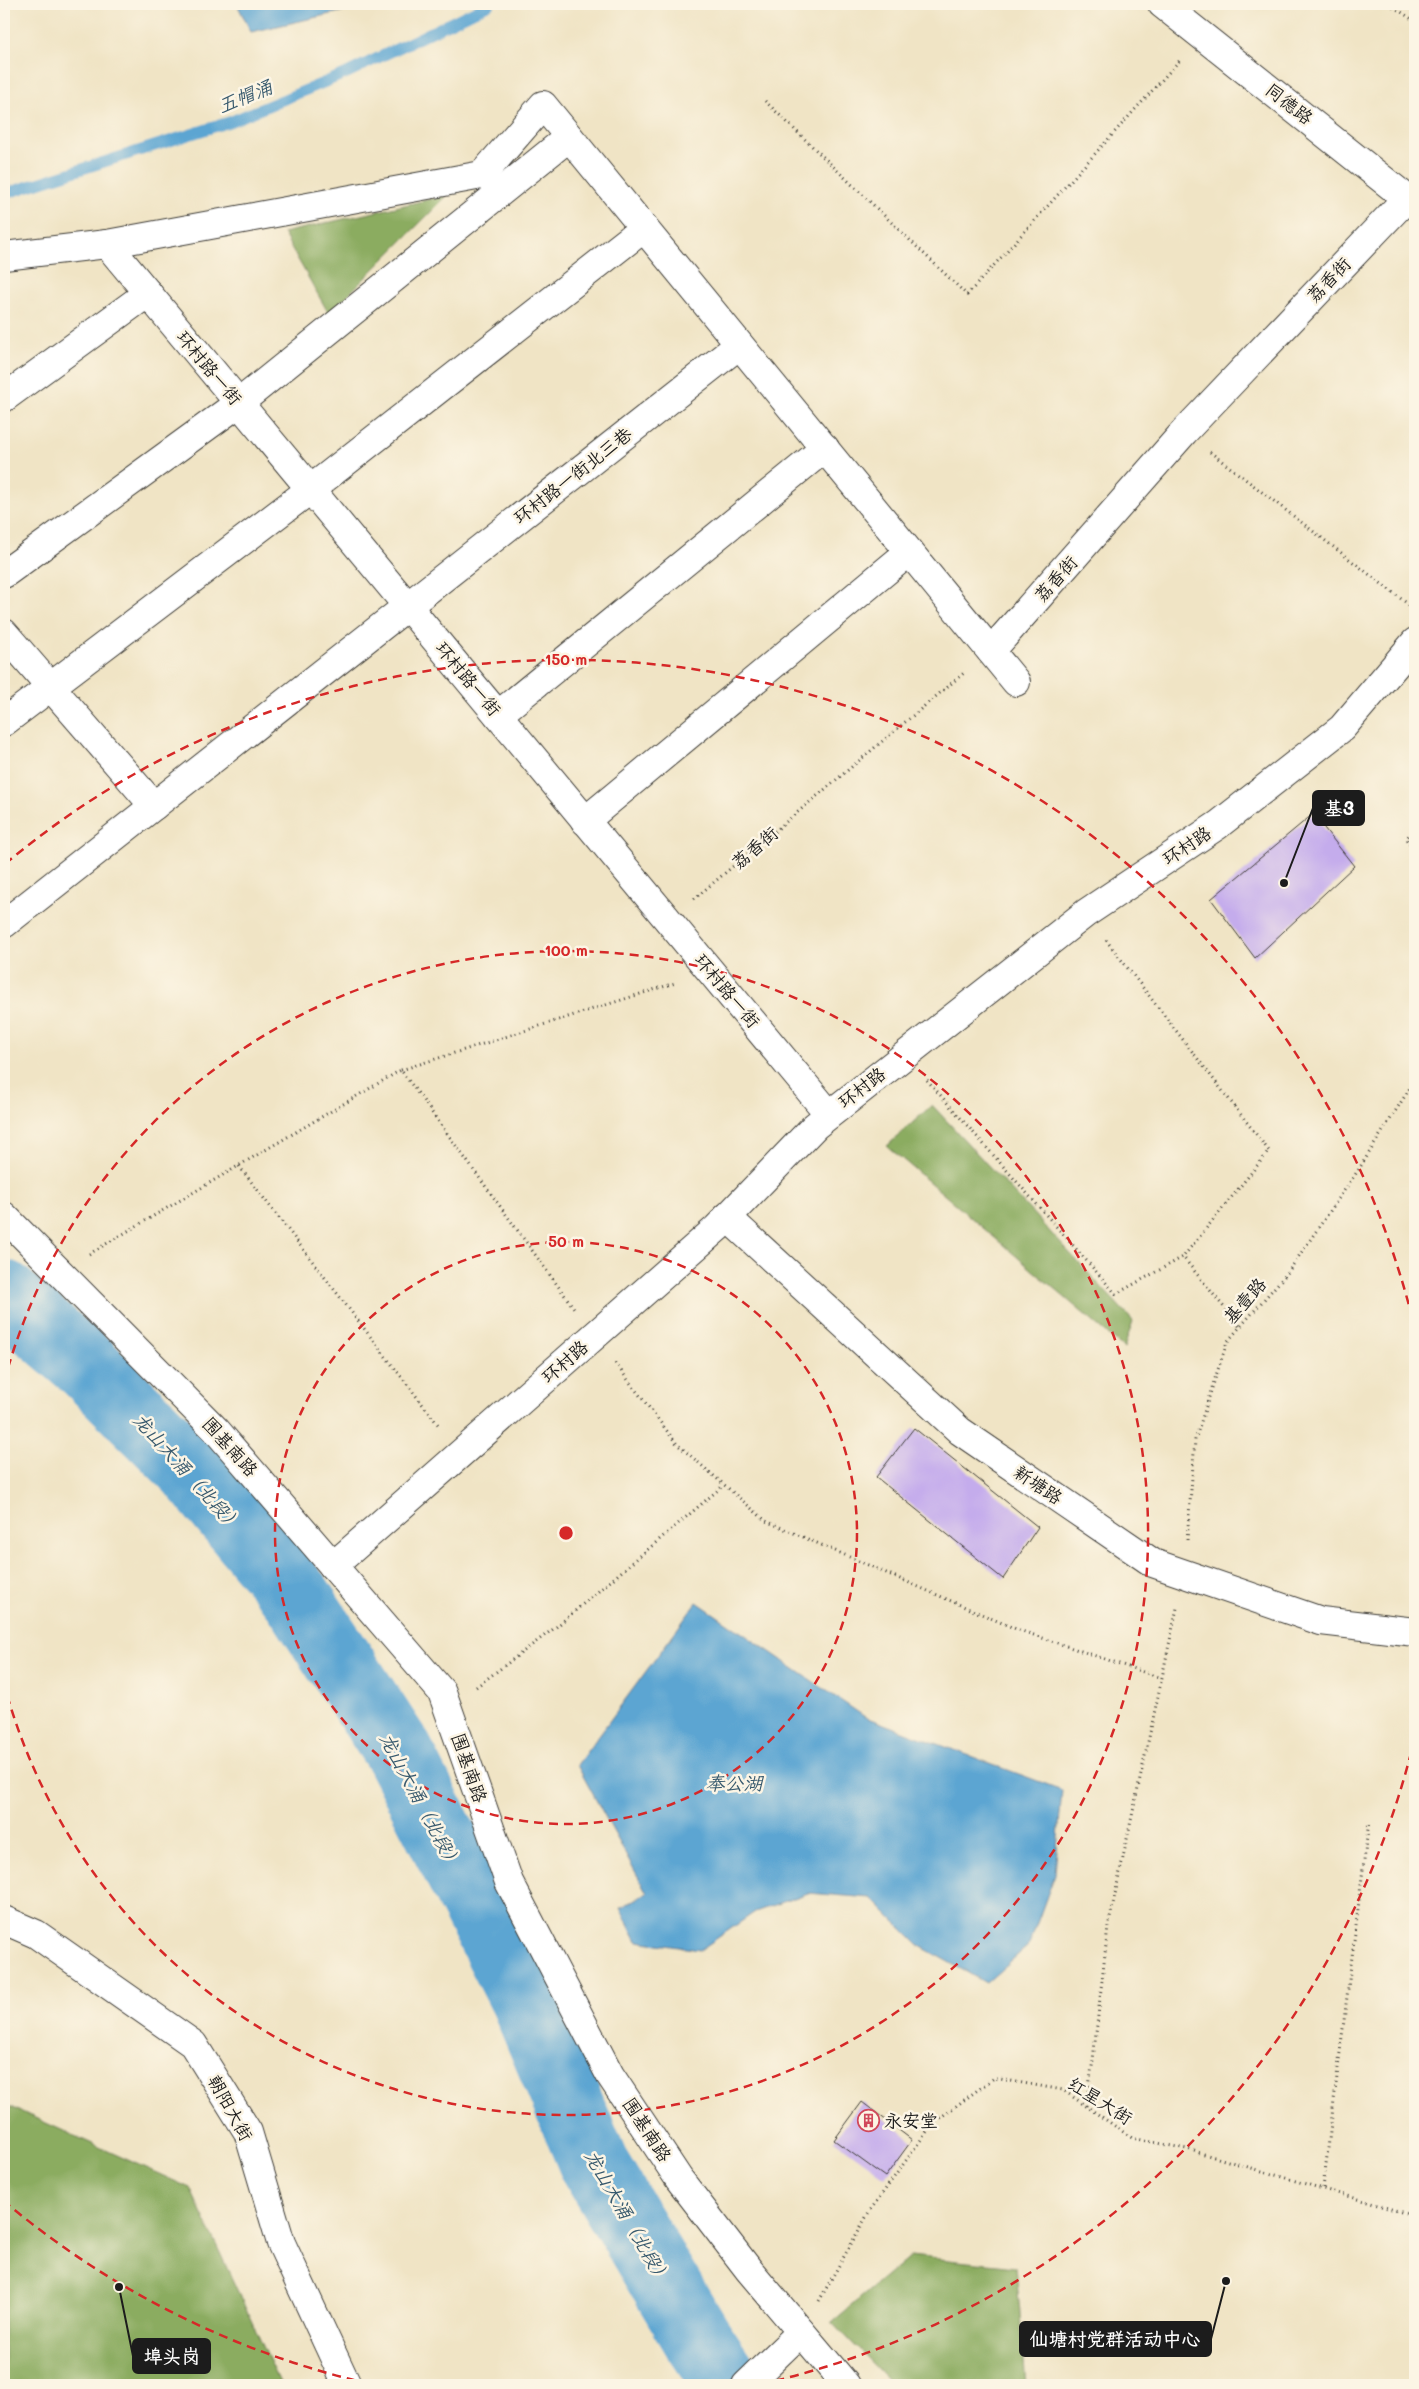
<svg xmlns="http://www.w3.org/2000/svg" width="1419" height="2389" viewBox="0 0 1419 2389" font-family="Mali,'LXGW WenKai TC',sans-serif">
<rect width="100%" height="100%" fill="#fcf5e5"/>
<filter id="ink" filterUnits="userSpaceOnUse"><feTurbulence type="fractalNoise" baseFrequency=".02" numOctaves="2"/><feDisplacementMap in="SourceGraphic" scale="10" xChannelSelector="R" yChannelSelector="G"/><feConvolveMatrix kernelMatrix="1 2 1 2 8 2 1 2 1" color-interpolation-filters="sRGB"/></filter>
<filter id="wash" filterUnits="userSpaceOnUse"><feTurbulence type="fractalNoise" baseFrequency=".0096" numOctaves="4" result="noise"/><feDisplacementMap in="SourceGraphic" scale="20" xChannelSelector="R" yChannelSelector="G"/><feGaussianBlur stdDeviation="1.12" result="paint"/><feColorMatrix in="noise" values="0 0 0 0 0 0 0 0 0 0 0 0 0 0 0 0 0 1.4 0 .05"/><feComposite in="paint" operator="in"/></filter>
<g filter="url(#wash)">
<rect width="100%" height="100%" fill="#f0e4c5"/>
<!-- forest -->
<g fill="#8bac60" stroke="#54643e">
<polygon points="448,195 329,314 283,233"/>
<polygon points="932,1105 1133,1321 1124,1348 887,1146"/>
<polygon points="4,2104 190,2188 281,2385 4,2385"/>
<polygon points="910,2256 1016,2267 1026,2385 893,2385 832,2322"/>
</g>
<!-- water -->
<g fill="#5ba5d2" stroke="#3c6077">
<polygon points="237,4 369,4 366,6 251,32"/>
<polygon points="697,1602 865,1717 1062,1790 1055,1874 1029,1945 986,1983 918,1945 871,1898 808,1893 755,1912 700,1950 637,1941 620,1908 647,1893 577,1765"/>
</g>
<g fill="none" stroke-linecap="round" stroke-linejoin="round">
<!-- stream -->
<polyline stroke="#5ba5d2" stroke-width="11" points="4,194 229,122 347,73 489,4"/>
<!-- river -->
<polyline stroke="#5ba5d2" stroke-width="70" points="4,1295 88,1367 191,1469 297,1597 399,1753 525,2000 594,2165 696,2336 729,2385"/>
</g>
<g id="blocks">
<!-- building -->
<g fill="#c4acec">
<polygon points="1313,814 1354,866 1255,958 1211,899"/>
<polygon points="914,1428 1038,1527 1003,1579 876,1477"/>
<polygon points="862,2102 912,2140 885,2177 834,2140"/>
</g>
</g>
</g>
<g filter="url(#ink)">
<use href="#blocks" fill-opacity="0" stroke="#3c3a35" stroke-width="1"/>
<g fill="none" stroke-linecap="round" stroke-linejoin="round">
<defs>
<g id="minor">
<polyline points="1162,4 1415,205"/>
<polyline points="107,244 829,1114"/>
<polyline points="4,256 107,244 482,175 543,105 1016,682"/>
<polyline points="4,398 148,293"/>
<polyline points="4,574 239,403 569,137"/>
<polyline points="4,633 154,806"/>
<polyline points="991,651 1184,432 1407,198"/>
<polyline points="498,715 825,448"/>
<polyline points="4,722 311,489 644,228"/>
<polyline points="585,821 909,552"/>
<polyline points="4,924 739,345"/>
<polyline points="4,1216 216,1430 442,1692 509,1882 610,2075 679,2179 749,2270 846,2385"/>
<polyline points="727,1217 960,1431 1153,1563 1321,1621 1415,1632"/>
<polyline points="333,1566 717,1228 815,1126 1086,913 1218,825 1342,728 1415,642"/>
<polyline points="4,1920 36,1934 193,2044 248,2132 281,2243 347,2385"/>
<polyline points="746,2385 801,2332"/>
</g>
</defs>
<!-- minor casing -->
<use href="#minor" stroke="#3c3a35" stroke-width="30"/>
<!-- path -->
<g stroke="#3c3a35" stroke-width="3" stroke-dasharray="1 4" stroke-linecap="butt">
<polyline points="1389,4 1415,21"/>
<polyline points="765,101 967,295 1180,60"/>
<polyline points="1210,452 1413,608"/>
<polyline points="1415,828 1406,839 1415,851"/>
<polyline points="694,899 965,672"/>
<polyline points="1106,940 1269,1151 1183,1257"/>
<polyline points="401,1070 675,983"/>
<polyline points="927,1080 1116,1294 1183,1257 1240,1327"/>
<polyline points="239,1166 440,1427"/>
<polyline points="89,1254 401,1070 574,1308"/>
<polyline points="615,1363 677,1444 766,1521 1016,1629 1161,1678"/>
<polyline points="1187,1540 1195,1440 1227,1342 1288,1272 1357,1172 1415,1080"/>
<polyline points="476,1687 556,1627 724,1485"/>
<polyline points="1086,2106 1093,2060 1108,1927 1177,1608"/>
<polyline points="1323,2188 1369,1821"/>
<polyline points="819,2301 869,2212 933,2123 994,2078 1063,2090 1132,2138 1187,2149 1415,2216"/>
</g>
<!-- minor -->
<use href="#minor" stroke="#fff" stroke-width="28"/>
</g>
</g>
<!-- distance rings -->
<g fill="none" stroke="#d62828" stroke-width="2.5" stroke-dasharray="9 6">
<circle cx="566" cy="1533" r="291"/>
<path d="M4 1382A582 582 0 1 1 4 1684"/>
<path d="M1415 1737A873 873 0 0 1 762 2384M370 2384A873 873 0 0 1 5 2202M5 864A873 873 0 0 1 1415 1329"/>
</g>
<!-- icons -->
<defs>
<symbol id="building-ring" viewBox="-11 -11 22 22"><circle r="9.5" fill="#fcf5e5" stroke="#d1495b" stroke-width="1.5"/><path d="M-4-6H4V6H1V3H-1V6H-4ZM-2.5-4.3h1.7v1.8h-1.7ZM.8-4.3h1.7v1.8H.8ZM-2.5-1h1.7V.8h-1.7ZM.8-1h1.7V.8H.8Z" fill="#d1495b"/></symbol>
</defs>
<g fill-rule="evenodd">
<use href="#building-ring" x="856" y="2108" width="25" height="25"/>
</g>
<g text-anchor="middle" stroke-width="5" stroke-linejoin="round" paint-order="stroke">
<!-- street labels -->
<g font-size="18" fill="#1c1c1c" stroke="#fcf5e5">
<text transform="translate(1289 104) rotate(38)" y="6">同德路</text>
<text transform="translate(1329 280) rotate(-46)" y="6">荔香街</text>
<text transform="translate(209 368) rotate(50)" y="6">环村路一街</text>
<text transform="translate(573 476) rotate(-38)" y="6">环村路一街北三巷</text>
<text transform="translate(1056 579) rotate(-48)" y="6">荔香街</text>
<text transform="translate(468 679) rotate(50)" y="6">环村路一街</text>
<text transform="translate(1187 846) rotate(-34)" y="6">环村路</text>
<text transform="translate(755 848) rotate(-40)" y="6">荔香街</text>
<text transform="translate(727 991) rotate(50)" y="6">环村路一街</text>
<text transform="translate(862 1088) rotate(-38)" y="6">环村路</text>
<text transform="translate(1245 1301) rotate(-49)" y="6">基壹路</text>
<text transform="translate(565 1362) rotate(-41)" y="6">环村路</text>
<text transform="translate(230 1447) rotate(48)" y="6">围基南路</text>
<text transform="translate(1038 1485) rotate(34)" y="6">新塘路</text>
<text transform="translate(469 1768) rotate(71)" y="6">围基南路</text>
<text transform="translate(1100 2101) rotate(32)" y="6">红星大街</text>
<text transform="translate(230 2108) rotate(61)" y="6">朝阳大街</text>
<text transform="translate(647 2130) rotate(57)" y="6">围基南路</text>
</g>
<!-- poi labels -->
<g font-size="18" fill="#1c1c1c" stroke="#fcf5e5" text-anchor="start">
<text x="884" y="2127">永安堂</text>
</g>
<!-- water labels -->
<g font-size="19" font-style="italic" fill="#385a6e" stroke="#fcf5e5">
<text transform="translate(245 96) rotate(-22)" y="7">五帽涌</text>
<text transform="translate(188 1472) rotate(48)" y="7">龙山大涌（北段）</text>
<text x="734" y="1790">奉公湖</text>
<text transform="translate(421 1801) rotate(62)" y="7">龙山大涌（北段）</text>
<text transform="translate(628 2217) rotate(60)" y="7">龙山大涌（北段）</text>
</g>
</g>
<circle cx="566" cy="1533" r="8" fill="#d62828" stroke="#fcf5e5" stroke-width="2.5"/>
<g font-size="15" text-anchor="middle" font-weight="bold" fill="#d62828" stroke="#fcf5e5" stroke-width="5" stroke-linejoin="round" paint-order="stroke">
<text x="566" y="665">150 m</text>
<text x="566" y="956">100 m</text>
<text x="566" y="1247">50 m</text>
</g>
<!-- callouts -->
<path fill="none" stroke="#1c1c1c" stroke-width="2" d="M1284 883L1313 808M1226 2281L1211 2339M119 2287L133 2356"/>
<g fill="#1c1c1c" stroke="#fcf5e5" stroke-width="2">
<circle cx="1284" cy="883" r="5"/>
<circle cx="1226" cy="2281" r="5"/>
<circle cx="119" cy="2287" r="5"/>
</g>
<g fill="#1c1c1c" stroke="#1c1c1c" stroke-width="2">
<rect x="1313" y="791" width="51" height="34" rx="5"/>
<rect x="1020" y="2322" width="191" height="34" rx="5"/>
<rect x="133" y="2339" width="77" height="34" rx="5"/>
</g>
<g font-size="19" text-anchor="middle" font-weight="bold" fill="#fff">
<text x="1339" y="815">基3</text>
<text x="1115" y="2346">仙塘村党群活动中心</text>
<text x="172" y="2363">埠头岗</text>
</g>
<!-- margin -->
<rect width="1419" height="2389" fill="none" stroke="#fcf5e5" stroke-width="20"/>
</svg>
